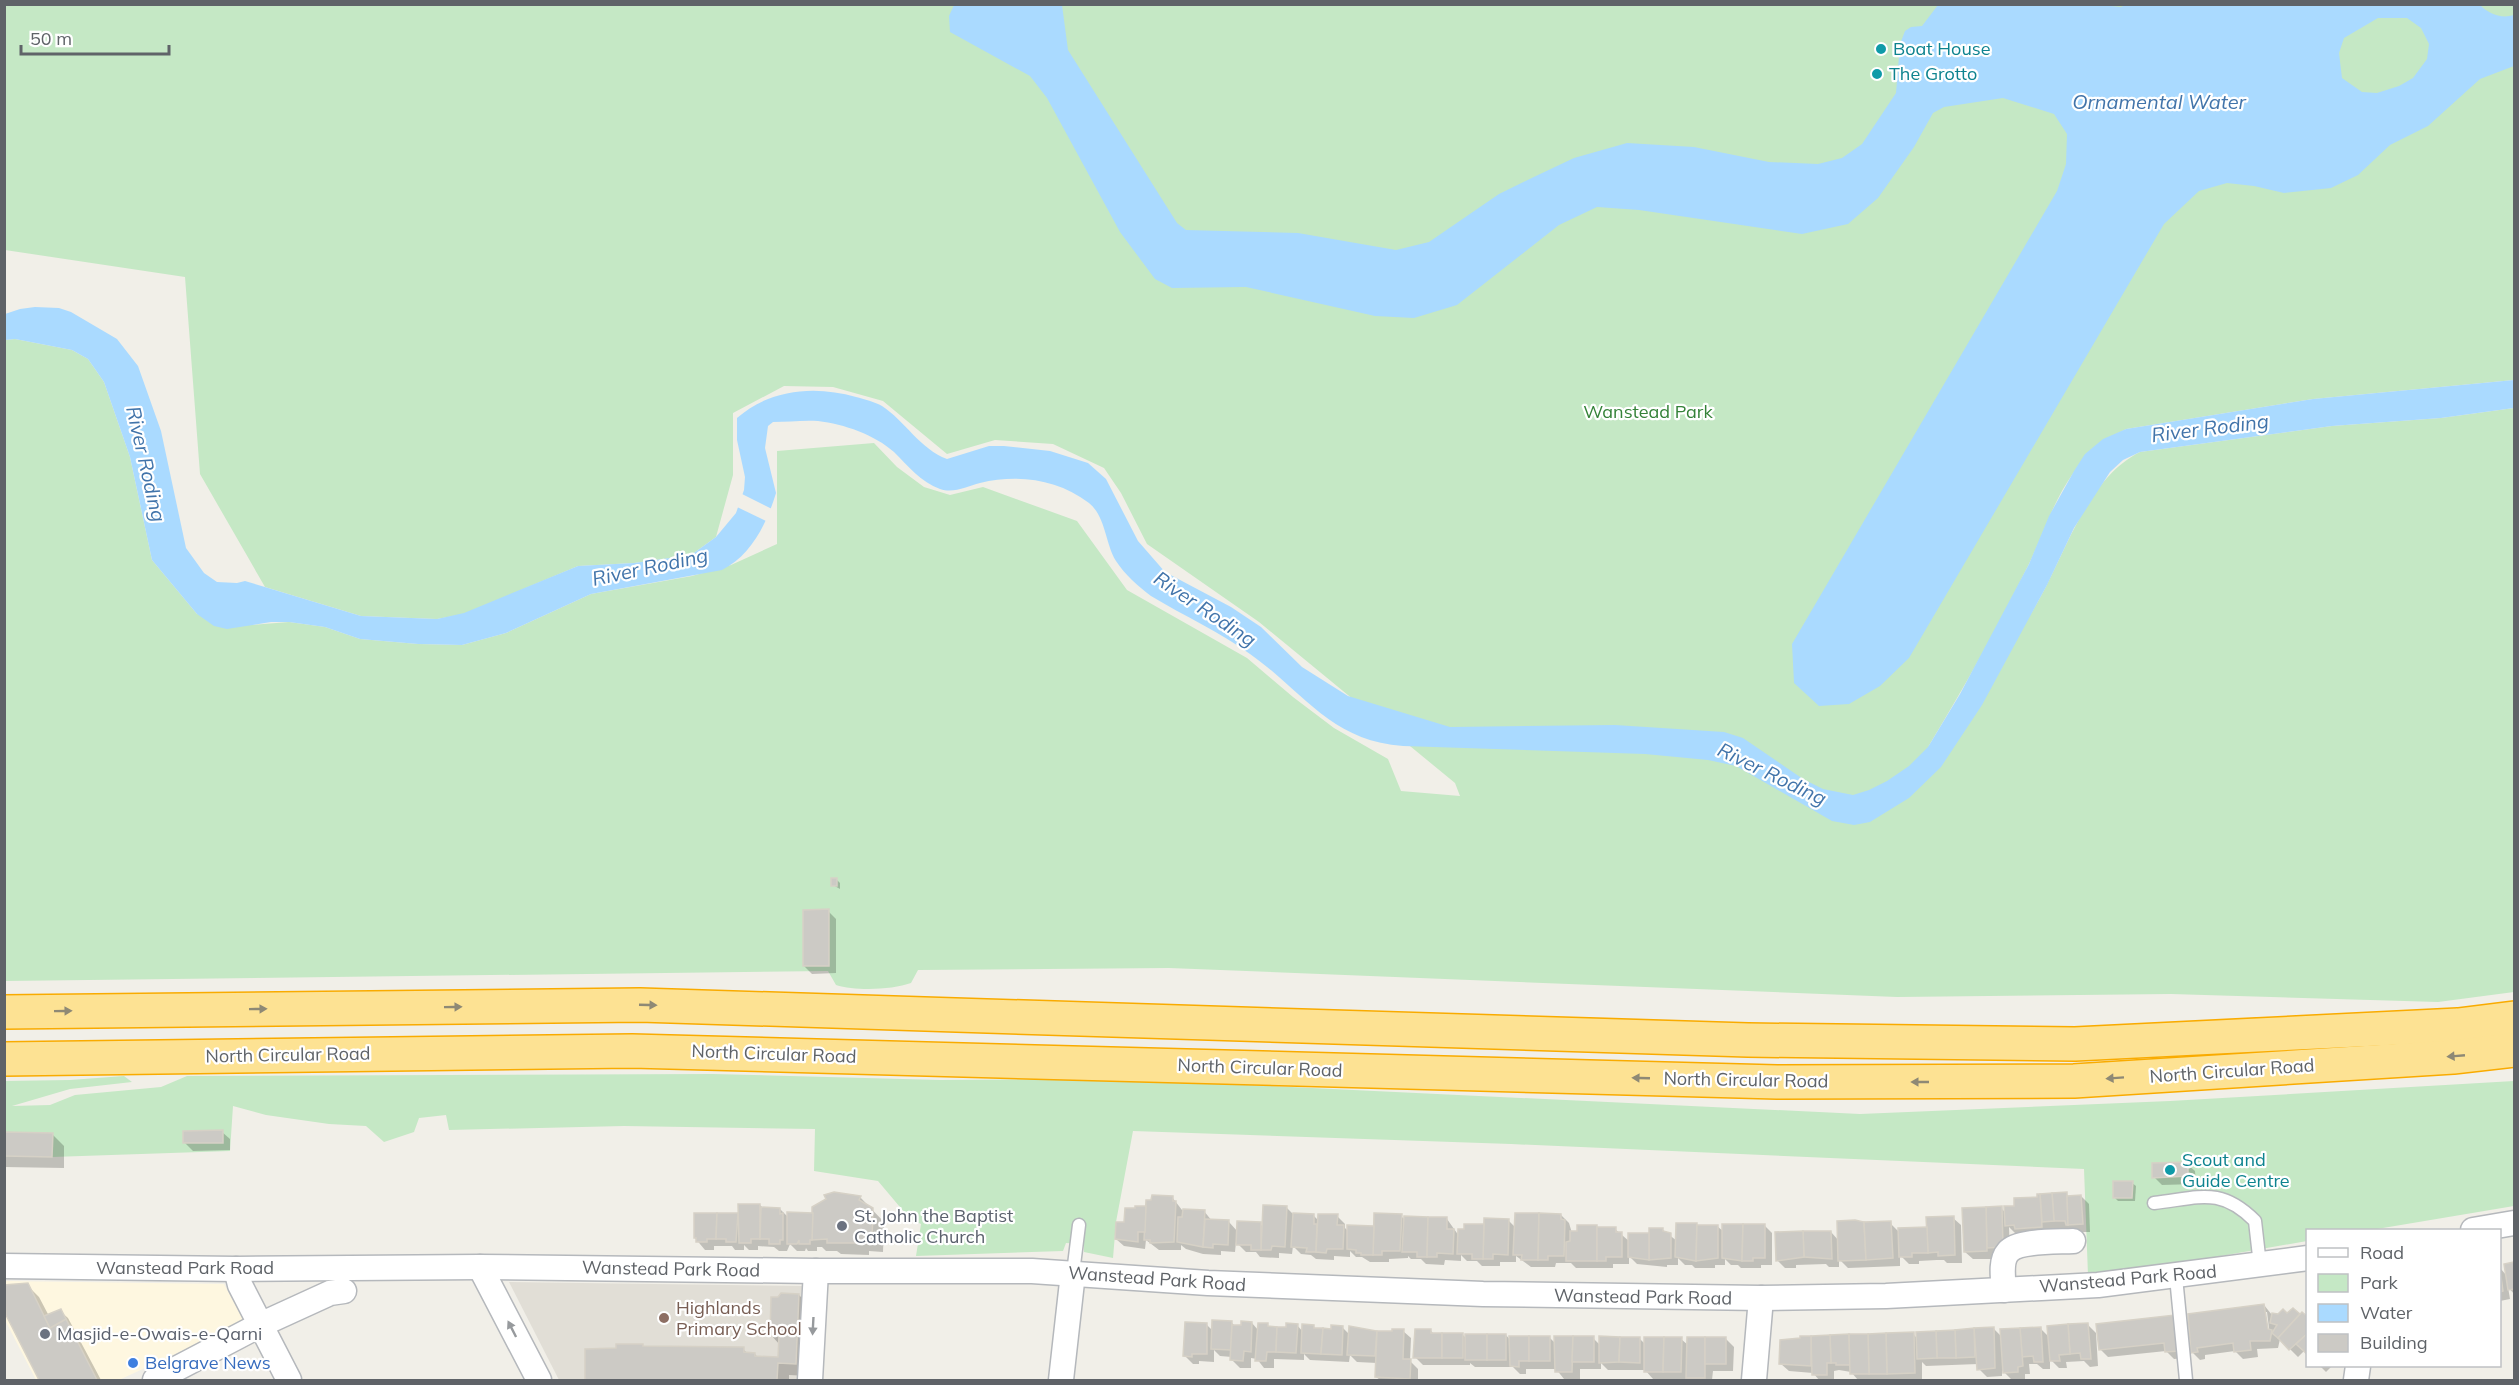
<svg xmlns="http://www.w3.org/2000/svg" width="2519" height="1385" viewBox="0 0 2519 1385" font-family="Mulish,sans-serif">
<rect width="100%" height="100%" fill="#f1efe8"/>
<!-- commercial -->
<polygon fill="#fef7e0" points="5,1281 224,1284 242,1317 242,1323 119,1380 36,1380 5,1320"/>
<!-- education -->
<polygon fill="#e1ded6" points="509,1282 802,1286 799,1380 559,1380"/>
<!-- green -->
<g fill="#c5e8c5">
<path d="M 4,5 L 2514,5 L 2514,380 L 2313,399 L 2126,429 C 2105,439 2087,452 2074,472 C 2053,501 2043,535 2028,566 C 1997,628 1964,688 1928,747 C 1960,706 1994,666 2024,624 C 2062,571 2080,482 2140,452 L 2332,426 L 2441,418 L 2514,408 L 2514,992 L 2438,1002 L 2171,994 L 1897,997 L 1169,968 L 918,970 L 911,983 C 892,990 855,991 836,985 L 828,971 L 5,981 L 4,340 L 15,339 L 72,350 L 88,359 L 95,369 L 104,382 L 130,457 L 152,560 L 197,614 L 252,625 L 289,622 L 325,627 L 360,639 L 418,644 L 462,645 L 506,633 L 591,594 L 692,576 L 731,565 L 777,544 L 777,451 L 874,443 L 897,467 L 924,487 L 950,495 L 983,487 L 1077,521 L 1127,590 L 1247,658 L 1293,697 L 1334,728 L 1388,759 L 1401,791 L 1460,796 L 1455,783 L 1259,622 L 1147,544 L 1121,493 L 1104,468 L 1053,444 L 995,440 L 947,454 L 883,401 L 833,387 L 784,386 L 733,413 L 733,475 L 716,537 L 691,555 L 634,563 L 578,566 L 464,614 L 437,619 L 361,616 L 265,587 L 200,474 L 185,277 L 5,250 Z"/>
<polygon points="713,1074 940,1080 1122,1079 1860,1114 2170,1101 2514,1081 2514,1206 2371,1230 2308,1230 2307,1241 2124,1273 2088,1275 2084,1169 1511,1144 1133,1131 1116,1222 1113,1258 1084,1252 1084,1244 1066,1243 1063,1251 916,1256 921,1224 910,1219 878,1181 814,1171 815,1129 624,1126 449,1130 446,1115 419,1118 414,1132 384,1142 366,1126 329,1124 266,1115 233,1106 230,1151 52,1157 5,1156 5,1081 70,1080 124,1076 132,1082 70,1089 12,1106 50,1105 75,1095 161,1087 187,1076"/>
</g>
<!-- water -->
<g fill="#aadaff" fill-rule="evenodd">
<path d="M 2091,4 L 2121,7 L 2127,4 L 2480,5 C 2489,14 2501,19 2514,15 L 2514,66 L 2480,79 L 2428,126 L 2390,145 L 2358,175 L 2331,188 L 2284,193 L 2254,186 L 2227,183 L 2199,191 L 2164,224 L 1909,658 L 1880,686 L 1849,704 L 1819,706 L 1794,683 L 1792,644 L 2057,191 L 2066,164 L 2067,134 L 2054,114 L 2003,98 L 1944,107 L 1933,113 L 1914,147 L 1878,198 L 1848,224 L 1802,234 L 1639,210 L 1597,207 L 1559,225 L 1457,305 L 1414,318 L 1375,316 L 1246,287 L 1172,288 L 1155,279 L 1120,232 L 1047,98 L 1030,76 L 950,32 L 949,16 L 954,5 L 1062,5 L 1068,50 L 1177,223 L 1186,230 L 1298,233 L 1396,250 L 1429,242 L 1499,194 L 1538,175 L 1574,158 L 1627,143 L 1694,147 L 1769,162 L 1818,164 L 1842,158 L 1862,144 L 1896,93 L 1900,44 L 1905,31 L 1911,27 L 1922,26 L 1938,5 ZM 2378,18 L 2407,18 L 2421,28 L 2429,44 L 2427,59 L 2413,78 L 2399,86 L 2377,93 L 2362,92 L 2342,78 L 2339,53 L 2344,38 Z"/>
<path d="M 35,307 L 59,308 L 71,312 L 117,339 L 138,366 L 161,431 L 186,548 L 204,573 L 217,582 L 237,583 L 245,581 L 361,616 L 437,619 L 464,613 L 578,566 L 634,563 L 691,555 L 716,537 L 736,513 L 744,490 L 745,477 L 737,440 L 737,418 C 770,389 815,385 856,397 C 864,399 875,402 882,406 C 905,421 920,449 947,459 L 989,446 L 1004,446 L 1050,451 L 1088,463 L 1106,479 L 1138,541 L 1165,572 L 1231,607 L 1261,627 L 1302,667 L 1348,696 L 1450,727 L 1615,725 L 1724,732 L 1743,738 L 1803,779 L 1823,789 L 1853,795 L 1869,790 L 1887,781 L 1909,766 L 1928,747 L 1960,694 L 2029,564 L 2049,516 L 2074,471 L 2085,454 L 2103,439 L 2126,429 L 2313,399 L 2514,380 L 2514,408 L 2441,418 L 2332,426 L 2140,452 L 2123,460 L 2110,472 L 2074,528 L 2047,585 L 1982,705 L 1941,767 L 1909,798 L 1870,822 L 1854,825 L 1832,821 L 1736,766 L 1708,760 L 1645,754 L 1403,746 C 1330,741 1303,691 1250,654 C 1220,632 1184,616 1151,596 C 1138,586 1125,575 1116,561 C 1105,543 1106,517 1089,503 C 1057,479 1018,474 980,483 C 967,486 954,494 940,489 C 921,482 908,466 894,452 C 875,435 844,424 818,421 C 803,420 788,422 773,422 L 768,426 L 765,448 L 776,493 C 767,523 751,556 722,570 L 591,594 L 506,633 L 462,645 L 418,644 L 360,639 L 325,627 L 289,622 L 271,622 L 227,629 L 214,626 L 197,614 L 152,560 L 130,457 L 104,382 L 95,369 L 88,359 L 72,350 L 15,339 L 5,340 L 5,314 L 20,309 Z"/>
</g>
<!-- pier -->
<polygon fill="#f1efe8" points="740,493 772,509 768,522 735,506"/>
<!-- shadow -->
<g fill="#0003" fill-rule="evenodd">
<polygon points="836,879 840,883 840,889 833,885"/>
<polygon points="828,911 836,919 836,973 812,974 804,966"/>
<polygon points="222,1132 230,1139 230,1150 193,1151 185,1143"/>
<polygon points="4,1134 52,1134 64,1146 64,1168 4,1167"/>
<polygon points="2187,1164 2195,1171 2196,1184 2162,1185 2154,1177"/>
<polygon points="2132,1183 2136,1186 2135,1201 2118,1201 2114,1197"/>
<polygon points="2066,1194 2069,1197 2081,1196 2089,1204 2090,1232 2075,1232 2071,1228 2049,1230 2049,1235 2024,1236 2020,1233 2015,1233 2009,1227 2010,1255 1995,1259 1973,1259 1965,1252 1964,1209 2001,1208 2006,1213 2038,1198 2038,1195"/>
<polygon points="860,1197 884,1222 883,1252 869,1251 869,1255 841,1254 837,1251 826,1251 822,1247 817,1247 817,1251 808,1251 806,1248 805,1251 797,1251 790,1244 787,1251 779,1251 774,1247 758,1246 758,1250 749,1250 744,1245 744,1250 735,1250 732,1246 714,1246 714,1250 705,1250 695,1238 695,1214 740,1215 760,1205 764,1209 780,1209 789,1218 814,1214"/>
<polygon points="1172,1197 1182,1210 1204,1211 1212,1221 1229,1222 1238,1232 1260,1224 1264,1228 1287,1208 1294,1215 1314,1216 1319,1221 1337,1216 1345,1224 1345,1228 1349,1232 1375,1227 1401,1216 1405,1220 1447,1219 1459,1236 1509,1221 1516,1228 1561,1215 1569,1223 1572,1233 1615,1229 1630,1242 1663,1230 1677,1241 1677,1224 1717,1226 1724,1232 1764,1225 1772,1233 1772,1265 1761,1265 1761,1268 1741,1268 1738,1265 1731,1265 1725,1259 1725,1265 1715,1265 1715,1268 1695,1268 1692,1265 1685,1265 1678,1258 1678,1265 1667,1265 1667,1267 1637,1264 1629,1256 1629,1264 1613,1264 1613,1268 1576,1268 1571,1263 1556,1263 1555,1267 1531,1267 1516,1256 1516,1262 1500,1262 1500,1266 1482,1266 1477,1261 1467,1261 1461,1255 1461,1261 1445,1260 1444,1265 1426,1264 1421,1259 1411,1259 1408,1256 1408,1258 1389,1259 1389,1262 1370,1262 1362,1257 1356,1257 1350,1251 1350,1257 1334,1256 1334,1260 1316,1259 1311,1255 1301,1254 1293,1246 1292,1254 1279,1253 1279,1258 1260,1257 1256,1252 1246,1252 1236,1242 1235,1252 1221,1251 1221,1255 1203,1254 1186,1249 1181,1245 1181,1250 1159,1250 1146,1240 1145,1249 1124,1246 1116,1239 1125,1224 1147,1207"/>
<polygon points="1953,1218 1961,1225 1962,1263 1947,1263 1944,1260 1937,1260 1919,1261 1919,1264 1909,1264 1900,1255 1900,1266 1848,1268 1839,1259 1839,1267 1829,1267 1826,1264 1796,1265 1796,1268 1785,1268 1777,1260 1831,1232 1839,1241 1890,1223 1900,1233 1929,1229"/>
<polygon points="2514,1264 2514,1294 2508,1287 2510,1299 2500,1301 2500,1268 2507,1276 2505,1266"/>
<polygon points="27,1285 39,1297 49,1316 60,1311 68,1318 101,1380 41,1380 8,1315"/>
<polygon points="799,1295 811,1307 808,1376 789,1375 789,1380 586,1380 587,1350 644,1348 743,1349 748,1354 755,1354 758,1358 780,1358 780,1345 771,1335"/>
<path d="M 2264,1305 L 2272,1315 L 2287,1316 L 2293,1310 L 2308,1319 L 2308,1353 L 2305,1350 L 2298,1357 L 2280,1339 L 2278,1348 L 2257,1349 L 2258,1357 L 2243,1359 L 2235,1351 L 2205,1355 L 2205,1359 L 2200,1360 L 2192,1352 L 2190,1315 ZM 2264,1312 L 2267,1312 L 2270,1336 L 2267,1337 Z"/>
<polygon points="2175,1317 2186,1358 2174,1359 2166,1351 2108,1357 2100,1349"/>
<polygon points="1231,1322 1236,1327 1252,1323 1258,1330 1267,1325 1271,1328 1288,1329 1297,1325 1303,1332 1313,1326 1316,1330 1333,1331 1343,1328 1350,1335 1403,1331 1411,1338 1410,1361 1418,1369 1418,1380 1380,1380 1376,1377 1377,1363 1357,1362 1350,1355 1349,1362 1310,1360 1304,1354 1304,1360 1274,1359 1274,1368 1264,1368 1257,1359 1251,1358 1251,1368 1240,1368 1232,1360 1232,1357 1220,1356 1214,1350 1214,1362 1199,1361 1199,1364 1193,1364 1185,1356 1207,1325 1213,1331"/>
<polygon points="2088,1325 2096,1333 2098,1366 2090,1367 2084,1361 2066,1362 2067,1368 2059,1368 2050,1359 2050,1369 2043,1369 2037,1364 2029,1364 2030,1374 2025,1374 2025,1379 2012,1380 2002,1370 2002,1376 1987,1377 1979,1369 1978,1364 1926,1366 1922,1362 1922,1380 1858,1380 1851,1372 1839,1370 1834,1371 1834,1380 1819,1380 1813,1373 1789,1371 1781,1364 1801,1337 1913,1334 1918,1339 1918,1333 1993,1328 2002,1337 2040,1328 2049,1337"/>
<polygon points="1430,1330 1434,1334 1462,1334 1467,1339 1506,1335 1511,1341 1549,1337 1555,1343 1593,1338 1600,1345 1639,1338 1645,1344 1681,1339 1688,1345 1726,1339 1734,1347 1733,1371 1713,1371 1712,1380 1653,1379 1645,1370 1608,1370 1601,1363 1601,1369 1580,1369 1580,1379 1564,1379 1556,1369 1526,1369 1526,1374 1520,1374 1513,1367 1475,1367 1470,1363 1470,1365 1423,1365 1415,1357"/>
<polygon points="2320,1366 2332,1366 2326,1372"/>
</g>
<!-- building -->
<g fill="#cccac5" stroke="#d6d1c6" stroke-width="1.5">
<rect x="831" y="878" width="6" height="8"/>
<polygon points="829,909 829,966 803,966 803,910"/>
<polygon points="223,1130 223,1143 183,1143 183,1131"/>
<polygon points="4,1132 53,1133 52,1157 4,1156"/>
<polygon points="2188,1162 2188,1176 2152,1178 2152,1163"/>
<polygon points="2113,1181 2133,1181 2132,1198 2113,1198"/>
<polygon points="834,1192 861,1196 859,1200 873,1208 872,1240 857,1240 857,1243 827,1243 827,1239 812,1240 812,1207 826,1199 824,1195"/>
<polygon points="2067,1192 2068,1225 2066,1225 2065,1221 2054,1221 2052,1193"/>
<polygon points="2052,1193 2054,1221 2042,1222 2040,1194"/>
<polygon points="2037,1194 2040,1194 2042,1227 2015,1229 2014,1225 2005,1226 2004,1206 2014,1206 2014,1198 2037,1197"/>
<polygon points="1152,1195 1173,1196 1173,1201 1176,1201 1174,1242 1150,1243 1150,1240 1144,1240 1146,1200 1151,1200"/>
<polygon points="2081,1195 2083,1224 2068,1225 2067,1196"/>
<polygon points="738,1204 760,1204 760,1239 751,1239 751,1243 739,1243"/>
<polygon points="1263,1205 1287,1206 1285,1247 1272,1246 1271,1250 1261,1250"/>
<polygon points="1135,1206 1146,1206 1145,1232 1138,1232 1138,1242 1115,1239 1116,1222 1124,1222 1125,1208 1135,1208"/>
<polygon points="2002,1206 2003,1247 1987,1248 1986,1207"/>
<polygon points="761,1207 780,1208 780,1214 783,1213 783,1240 780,1240 780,1244 769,1244 769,1239 760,1239"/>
<polygon points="1986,1207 1987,1251 1964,1252 1962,1208"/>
<polygon points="1183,1209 1205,1210 1203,1247 1177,1242 1178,1217 1182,1217"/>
<polygon points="787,1212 813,1213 812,1240 810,1240 810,1244 799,1244 799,1240 797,1244 787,1244"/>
<polygon points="694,1213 717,1213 716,1239 707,1239 707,1242 696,1242 696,1238 694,1238"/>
<polygon points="717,1213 738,1213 736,1242 726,1242 726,1239 716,1239"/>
<polygon points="1293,1213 1314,1214 1314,1224 1317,1224 1316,1252 1306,1252 1307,1248 1291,1247"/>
<polygon points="1374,1213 1402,1214 1400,1251 1382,1251 1382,1255 1373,1255"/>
<polygon points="1515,1213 1539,1213 1538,1260 1521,1260 1522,1255 1513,1255"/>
<polygon points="1539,1213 1561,1214 1561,1219 1565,1220 1564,1256 1548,1256 1548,1260 1538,1260"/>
<polygon points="1318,1214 1338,1214 1337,1225 1344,1225 1343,1249 1327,1249 1326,1253 1316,1252"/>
<polygon points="1404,1216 1428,1217 1427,1257 1417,1257 1417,1252 1402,1252"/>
<polygon points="1954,1216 1955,1255 1938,1256 1938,1252 1928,1253 1926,1217"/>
<polygon points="1428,1217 1447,1217 1447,1229 1454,1229 1453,1254 1437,1253 1437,1257 1427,1257"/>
<polygon points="1484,1218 1509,1219 1508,1255 1493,1254 1493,1259 1483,1259"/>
<polygon points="1205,1219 1229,1220 1228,1245 1213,1244 1213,1248 1203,1247"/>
<polygon points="1855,1220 1864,1222 1866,1260 1838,1261 1837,1221"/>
<polygon points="1237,1221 1261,1222 1261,1250 1251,1250 1251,1245 1236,1245"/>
<polygon points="1891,1221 1893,1258 1866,1260 1864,1222"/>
<polygon points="1676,1223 1697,1223 1696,1261 1675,1257"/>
<polygon points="1464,1224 1484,1224 1483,1259 1472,1259 1472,1254 1457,1254 1458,1229 1464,1229"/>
<polygon points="1722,1224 1743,1224 1742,1261 1722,1258"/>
<polygon points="1743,1224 1765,1224 1765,1258 1753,1258 1753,1261 1742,1261"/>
<polygon points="1347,1225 1374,1226 1373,1255 1361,1255 1361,1253 1356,1253 1356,1250 1347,1249"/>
<polygon points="1577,1225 1597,1225 1597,1261 1566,1261 1566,1242 1570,1241 1570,1231 1577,1231"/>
<polygon points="1697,1225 1718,1225 1718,1258 1696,1261"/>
<polygon points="1597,1227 1616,1227 1616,1232 1622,1232 1622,1257 1606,1257 1606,1261 1597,1261"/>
<polygon points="1927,1227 1928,1253 1912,1253 1912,1257 1899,1257 1898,1228"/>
<polygon points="1649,1228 1663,1228 1663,1231 1671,1233 1671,1258 1649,1260"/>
<polygon points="1803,1231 1831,1231 1832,1259 1804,1257"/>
<polygon points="1803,1231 1804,1257 1776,1261 1775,1232"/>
<polygon points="1628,1233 1649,1233 1649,1260 1628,1257"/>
<polygon points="2514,1262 2514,1289 2508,1290 2504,1264"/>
<polygon points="2500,1270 2503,1291 2500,1292"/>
<polygon points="28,1283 50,1328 66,1319 97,1380 39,1380 6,1315 4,1285"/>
<polygon points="781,1293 799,1294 796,1364 778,1363 777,1380 585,1380 585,1349 616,1348 616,1344 643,1344 643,1346 744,1347 744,1352 755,1353 755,1356 778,1357 779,1336 770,1336 771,1297 778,1297"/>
<polygon points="2264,1304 2268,1329 2272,1330 2270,1341 2250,1341 2251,1350 2234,1352 2233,1343 2197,1348 2198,1352 2191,1353 2188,1314"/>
<polygon points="2293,1308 2300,1314 2278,1338 2272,1333 2277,1325 2270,1323 2272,1313 2278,1314 2283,1309 2287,1313"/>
<polygon points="61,1309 66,1319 50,1328 44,1316"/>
<polygon points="2302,1312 2308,1317 2308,1333 2289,1350 2278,1338"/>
<polygon points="2175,1315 2179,1351 2165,1352 2164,1343 2099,1350 2096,1324"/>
<polygon points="1212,1320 1232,1321 1231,1350 1211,1349"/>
<polygon points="1241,1321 1252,1322 1251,1352 1244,1351 1243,1361 1230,1360 1232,1325 1241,1325"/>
<polygon points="1185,1322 1207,1323 1207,1354 1192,1354 1192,1357 1183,1356"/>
<polygon points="1258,1323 1268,1323 1268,1326 1277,1327 1276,1352 1267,1352 1266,1361 1255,1361"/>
<polygon points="1286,1323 1298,1324 1296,1353 1276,1352 1277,1327 1286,1327"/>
<polygon points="2088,1323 2091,1359 2081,1359 2080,1353 2070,1354 2068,1324"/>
<polygon points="1302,1324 1314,1325 1314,1328 1323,1328 1321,1354 1301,1353"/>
<polygon points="2068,1324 2070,1354 2059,1355 2060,1361 2050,1361 2047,1326"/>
<polygon points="1331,1325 1343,1326 1342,1355 1321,1354 1323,1328 1331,1329"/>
<polygon points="1349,1326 1377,1331 1375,1356 1347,1355"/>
<polygon points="1994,1327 1995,1368 1977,1370 1974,1328"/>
<polygon points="2041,1327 2043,1362 2034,1362 2033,1356 2022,1357 2020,1328"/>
<polygon points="1974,1328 1975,1357 1956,1358 1955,1330"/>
<polygon points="2020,1328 2023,1366 2018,1367 2018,1372 2003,1373 2000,1329"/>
<polygon points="1392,1329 1404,1329 1403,1359 1411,1359 1410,1379 1375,1377 1377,1331 1392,1331"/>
<polygon points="1415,1329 1431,1329 1431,1333 1442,1333 1442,1358 1413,1358"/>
<polygon points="1955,1330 1956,1358 1937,1358 1936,1331"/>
<polygon points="1936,1331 1937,1358 1917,1359 1916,1332"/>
<polygon points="1914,1332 1915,1373 1887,1374 1886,1333"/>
<rect x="1442" y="1333" width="21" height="25"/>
<polygon points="1886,1333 1887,1374 1869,1374 1868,1334"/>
<polygon points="2308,1333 2308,1355 2296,1344"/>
<rect x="1465" y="1334" width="22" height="26"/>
<rect x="1487" y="1334" width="19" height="26"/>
<polygon points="1849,1334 1850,1365 1836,1365 1836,1363 1831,1363 1830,1335"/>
<polygon points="1849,1334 1868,1334 1869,1374 1850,1374"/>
<polygon points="1830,1335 1831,1363 1827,1363 1827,1375 1812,1375 1811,1336"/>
<polygon points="1509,1336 1529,1336 1529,1361 1519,1361 1519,1367 1510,1366"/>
<rect x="1529" y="1336" width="21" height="25"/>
<polygon points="1554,1336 1573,1336 1572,1372 1555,1372"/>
<polygon points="1573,1336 1594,1336 1594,1362 1572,1362"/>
<polygon points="1599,1336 1620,1337 1619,1362 1599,1363"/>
<polygon points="1800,1336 1811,1336 1811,1366 1779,1364 1780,1340 1800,1338"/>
<polygon points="1620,1337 1640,1337 1640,1363 1619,1362"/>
<polygon points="1644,1337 1664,1337 1663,1372 1644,1372"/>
<polygon points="1664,1337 1682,1337 1681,1372 1663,1372"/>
<polygon points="1687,1337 1705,1337 1705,1378 1686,1378"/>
<rect x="1705" y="1337" width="21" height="27"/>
</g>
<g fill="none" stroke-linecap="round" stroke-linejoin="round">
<defs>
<g id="lane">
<path d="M 2154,1203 C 2199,1198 2220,1186 2255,1221 L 2260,1265"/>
<polyline points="1073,1273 1079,1225"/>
<polyline points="2176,1277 2186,1380"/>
</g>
<g id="street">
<polyline points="2473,1230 2514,1223"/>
<polyline points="4,1266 236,1269 480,1267 816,1271 1032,1271 1208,1283 1483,1294 1761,1298 1886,1296 2098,1285 2308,1258"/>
<polyline points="480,1267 539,1380"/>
<polyline points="236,1269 240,1285 289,1380"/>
<path d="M 2004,1290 C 2003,1278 2000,1261 2008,1252 C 2018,1240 2058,1242 2073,1241"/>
<polyline points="155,1380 260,1325 330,1293 344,1291"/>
<polyline points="810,1380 816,1271"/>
<polyline points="1061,1380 1073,1273"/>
<polyline points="1754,1380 1761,1298"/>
<polyline points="2356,1380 2358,1366"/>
</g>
<g id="highway">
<polyline points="4,1012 640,1005 1748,1040 2075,1044 2458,1025 2514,1018"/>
<polyline points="4,1059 632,1051 1777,1082 2074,1081 2453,1057 2514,1050"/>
</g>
</defs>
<!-- lane casing -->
<use href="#lane" stroke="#b5b8bc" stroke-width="15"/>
<!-- street casing -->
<use href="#street" stroke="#b5b8bc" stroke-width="27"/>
<!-- highway casing -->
<use href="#highway" stroke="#f9ab00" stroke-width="36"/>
<!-- lane -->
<use href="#lane" stroke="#fff" stroke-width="12"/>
<!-- street -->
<use href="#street" stroke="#fff" stroke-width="24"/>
<!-- highway -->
<use href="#highway" stroke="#fde293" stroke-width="33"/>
</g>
<!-- one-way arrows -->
<defs><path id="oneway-solid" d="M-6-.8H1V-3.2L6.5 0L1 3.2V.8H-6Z" transform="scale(1.5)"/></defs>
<g fill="#8e8975">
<use href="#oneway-solid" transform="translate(648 1005) rotate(2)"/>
<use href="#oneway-solid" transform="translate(453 1007) rotate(-1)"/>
<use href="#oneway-solid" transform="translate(258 1009) rotate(-1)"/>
<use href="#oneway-solid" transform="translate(63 1011) rotate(-1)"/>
<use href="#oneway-solid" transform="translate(2456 1056) rotate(175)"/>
<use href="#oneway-solid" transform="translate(1641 1078) rotate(-178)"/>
<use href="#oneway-solid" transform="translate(2115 1078) rotate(176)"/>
<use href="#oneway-solid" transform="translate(1920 1082) rotate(180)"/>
</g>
<g fill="#979a9d">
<use href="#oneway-solid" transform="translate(813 1326) rotate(93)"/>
<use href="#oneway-solid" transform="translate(512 1329) rotate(-117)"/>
</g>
<!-- markers -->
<g fill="#0f9aa8" stroke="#fff" stroke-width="2">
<circle cx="1881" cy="49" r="6"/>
<circle cx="1877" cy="74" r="6"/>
<circle cx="2170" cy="1170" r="6"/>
</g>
<g fill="#6b7280" stroke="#fff" stroke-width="2">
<circle cx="842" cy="1226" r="6"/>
<circle cx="45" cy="1334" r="6"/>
</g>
<circle fill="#8d6e63" stroke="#fff" stroke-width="2" cx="664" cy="1318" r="6"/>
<circle fill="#3f7fe0" stroke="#fff" stroke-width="2" cx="133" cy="1363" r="6"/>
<g text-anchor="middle" stroke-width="4.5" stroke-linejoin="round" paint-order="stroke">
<!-- culture labels -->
<g font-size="18" fill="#0d838f" stroke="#fff" text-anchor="start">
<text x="1893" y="55">Boat House</text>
<text x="1889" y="80">The Grotto</text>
<text x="2182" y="1166">Scout and<tspan x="2182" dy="21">Guide Centre</tspan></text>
</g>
<!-- park labels -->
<g font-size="18" fill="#348238" stroke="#fff">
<text x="1648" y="418">Wanstead Park</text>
</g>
<!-- street labels -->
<g font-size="18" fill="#5f6368" stroke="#fff">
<text transform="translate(774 1054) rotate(2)" y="6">North Circular Road</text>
<text transform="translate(288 1055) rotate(-1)" y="6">North Circular Road</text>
<text transform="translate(1260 1068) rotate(2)" y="6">North Circular Road</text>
<text transform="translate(2232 1071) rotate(-4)" y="6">North Circular Road</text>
<text transform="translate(1746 1080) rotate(1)" y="6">North Circular Road</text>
<text x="185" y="1274">Wanstead Park Road</text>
<text transform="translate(671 1269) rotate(1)" y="6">Wanstead Park Road</text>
<text transform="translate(1157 1279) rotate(4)" y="6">Wanstead Park Road</text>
<text transform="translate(2128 1279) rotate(-5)" y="6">Wanstead Park Road</text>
<text transform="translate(1643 1297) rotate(1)" y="6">Wanstead Park Road</text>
</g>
<!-- worship labels -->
<g font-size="18" fill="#5b616d" stroke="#fff" text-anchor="start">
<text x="854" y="1222">St. John the Baptist<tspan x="854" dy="21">Catholic Church</tspan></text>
<text x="57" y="1340">Masjid-e-Owais-e-Qarni</text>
</g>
<!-- education labels -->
<g font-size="18" fill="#785e54" stroke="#fff" text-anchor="start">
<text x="676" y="1314">Highlands<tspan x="676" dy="21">Primary School</tspan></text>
</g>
<!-- shop labels -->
<g font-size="18" fill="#366cbe" stroke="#fff" text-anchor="start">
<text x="145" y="1369">Belgrave News</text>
</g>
<!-- water labels -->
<g font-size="20" font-style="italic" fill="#4174aa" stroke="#fff">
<text x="2159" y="109">Ornamental Water</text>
<text transform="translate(2210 428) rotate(-7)" y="7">River Roding</text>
<text transform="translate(146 464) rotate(77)" y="7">River Roding</text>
<text transform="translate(650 567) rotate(-12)" y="7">River Roding</text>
<text transform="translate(1205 609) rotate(34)" y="7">River Roding</text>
<text transform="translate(1772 774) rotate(26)" y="7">River Roding</text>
</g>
</g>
<!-- border -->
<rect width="2519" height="1385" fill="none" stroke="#5f6368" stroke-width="12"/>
<!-- legend -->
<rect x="2306" y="1229" width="195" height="138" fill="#ffffff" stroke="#bfc1c3" stroke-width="1.5"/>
<rect x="2318" y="1248" width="30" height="9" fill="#ffffff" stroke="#bfc1c3" stroke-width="1.5"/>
<text x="2360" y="1259" font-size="18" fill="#5f6368">Road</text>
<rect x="2318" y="1274" width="30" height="18" fill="#c5e8c5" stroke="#bfc1c3" stroke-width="1.5"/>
<text x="2360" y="1289" font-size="18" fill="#5f6368">Park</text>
<rect x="2318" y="1304" width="30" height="18" fill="#aadaff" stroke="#bfc1c3" stroke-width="1.5"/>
<text x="2360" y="1319" font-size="18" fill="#5f6368">Water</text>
<rect x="2318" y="1334" width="30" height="18" fill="#cccac5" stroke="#bfc1c3" stroke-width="1.5"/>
<text x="2360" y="1349" font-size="18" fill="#5f6368">Building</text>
<!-- scale -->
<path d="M21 45v9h148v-9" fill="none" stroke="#5f6368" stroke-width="3"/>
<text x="30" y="45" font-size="18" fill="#5f6368" stroke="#ffffff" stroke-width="4.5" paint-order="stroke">50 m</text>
</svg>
